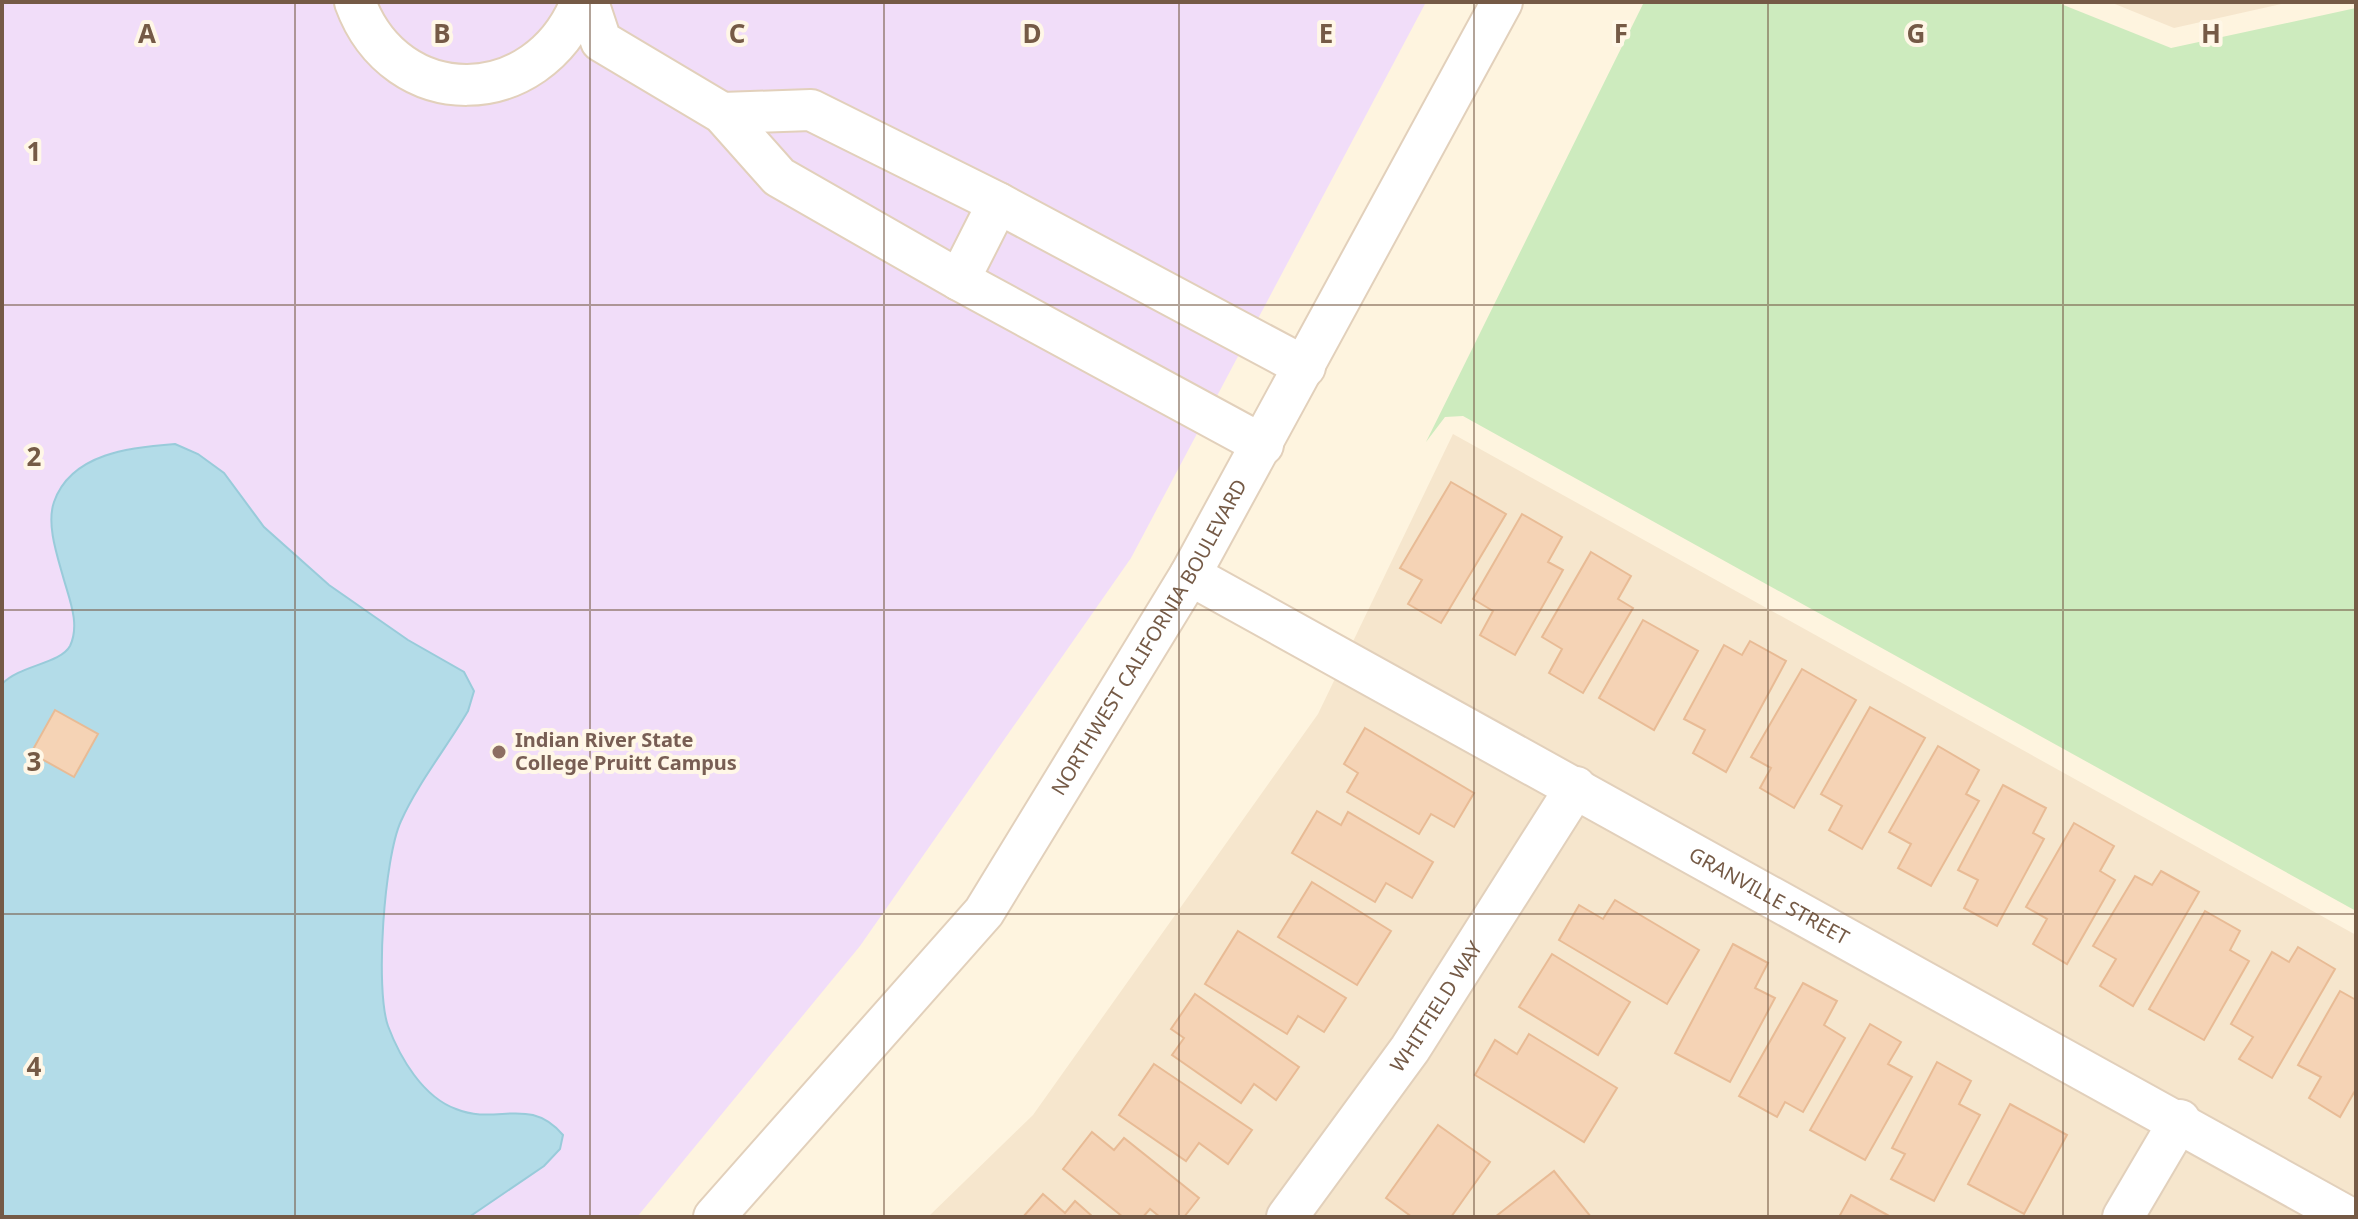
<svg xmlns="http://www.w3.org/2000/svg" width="2358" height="1219" viewBox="0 0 2358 1219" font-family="'Noto Sans',sans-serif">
<rect width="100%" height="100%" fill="#fef4df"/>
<!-- residential -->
<g fill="#f6e6cd">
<polygon points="2110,2 2290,2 2174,28"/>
<polygon points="1453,434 2356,935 2356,1217 928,1217 1033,1115 1318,714"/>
</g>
<!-- education -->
<polygon fill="#f1ddf9" points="2,2 1426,2 1131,558 860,946 637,1217 2,1217"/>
<!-- green -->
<polygon fill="#cdebbe" points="1644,2 2056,2 2171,48 2356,8 2356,911 1463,416 1445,417 1426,442"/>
<!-- water -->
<path fill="#b3dce8" stroke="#99cbda" stroke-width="2" d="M 175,444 L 198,454 L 224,473 L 264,527 L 329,585 L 408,640 L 464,672 L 474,691 L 468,711 C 447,747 418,783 401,821 C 384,858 375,989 388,1026 C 400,1058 423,1097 456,1109 C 497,1126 529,1095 563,1135 L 560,1149 L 544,1166 L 469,1217 L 2,1217 L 2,684 C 20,665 60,664 70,646 C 80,625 70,601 64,580 C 58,558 46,525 54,502 C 71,453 132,447 175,444 Z"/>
<!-- building -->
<g fill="#f5d3b5" stroke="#e8bb95" stroke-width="2">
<polygon points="1451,482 1506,514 1441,623 1408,604 1422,580 1400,568"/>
<polygon points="1522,514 1562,537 1548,562 1563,570 1515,655 1480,635 1493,611 1473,599"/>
<polygon points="1591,552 1631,576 1618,599 1633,608 1583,693 1549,673 1562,649 1542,637"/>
<polygon points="1643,620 1698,651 1654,730 1599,698"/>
<polygon points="1750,641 1786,661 1726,772 1693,753 1705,730 1684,719 1724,645 1742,655"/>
<polygon points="1802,669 1856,700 1794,808 1760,788 1771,768 1751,757"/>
<polygon points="1870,707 1925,738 1862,849 1829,830 1842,806 1821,794"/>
<polygon points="55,710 98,734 74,777 31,753"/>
<polygon points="1365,728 1474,793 1454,827 1431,814 1419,834 1347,792 1358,773 1344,764"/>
<polygon points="1938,746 1979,770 1966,794 1979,801 1931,886 1898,868 1911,844 1889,832"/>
<polygon points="2003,785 2046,808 2033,833 2044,839 1997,926 1964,908 1978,880 1958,870"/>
<polygon points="1317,811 1341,825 1348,812 1433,862 1412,898 1386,883 1375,902 1292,853"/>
<polygon points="2074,823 2114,846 2100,871 2115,880 2067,964 2033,944 2047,919 2026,907"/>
<polygon points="2161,871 2199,892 2133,1006 2100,986 2116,959 2093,946 2135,876 2152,885"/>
<polygon points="1312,882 1391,931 1357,985 1278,937"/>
<polygon points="1615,900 1699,950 1667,1004 1559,940 1579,905 1603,919"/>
<polygon points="2205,911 2240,931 2230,950 2249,961 2204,1040 2149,1009"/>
<polygon points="1238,931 1346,998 1324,1032 1298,1016 1287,1034 1205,984"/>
<polygon points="1733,944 1768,963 1755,988 1775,998 1730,1082 1675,1053"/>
<polygon points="2298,947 2335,969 2272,1078 2239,1059 2253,1037 2231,1024 2272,952 2289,962"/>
<polygon points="1552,954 1630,1002 1598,1055 1519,1007"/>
<polygon points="1803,983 1837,1001 1824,1025 1845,1038 1803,1112 1785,1102 1777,1117 1739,1096"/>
<polygon points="2340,991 2356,1000 2356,1089 2340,1117 2309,1098 2321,1077 2298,1065"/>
<polygon points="1195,994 1299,1067 1276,1100 1254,1084 1241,1103 1172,1055 1184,1038 1171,1029"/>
<polygon points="1870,1024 1901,1042 1888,1064 1912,1077 1865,1160 1810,1130"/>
<polygon points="1529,1034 1617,1088 1584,1142 1475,1075 1495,1040 1517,1054"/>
<polygon points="1937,1062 1971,1081 1959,1104 1980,1115 1934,1201 1891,1179 1905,1154 1892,1148"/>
<polygon points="1154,1064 1252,1130 1228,1164 1199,1143 1186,1161 1119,1115"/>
<polygon points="2010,1104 2067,1135 2024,1214 1968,1184"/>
<polygon points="1438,1125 1490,1162 1451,1217 1412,1217 1386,1198"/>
<polygon points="1092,1132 1114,1150 1124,1138 1199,1198 1184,1217 1160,1217 1150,1209 1143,1217 1123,1217 1063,1169"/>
<polygon points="1554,1171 1591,1217 1495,1217"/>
<polygon points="1043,1194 1065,1213 1075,1201 1093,1217 1023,1217"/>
<polygon points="1851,1195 1891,1217 1839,1217"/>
</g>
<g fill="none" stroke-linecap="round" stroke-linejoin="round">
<defs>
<g id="minor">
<path d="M 355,2 C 396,114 538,111 581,2"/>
<polyline points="588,2 601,41 722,113 779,177 959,280 1263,445"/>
<polyline points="722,113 811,110 998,203 1305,367"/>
<polyline points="959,280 998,203"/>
<path id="s1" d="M 1190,575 L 2348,1217"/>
<path id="s2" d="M 714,1217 L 984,912 L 1190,575 L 1502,2"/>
<path id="s3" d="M 1287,1217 L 1410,1049 L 1576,787"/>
<polyline points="2123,1217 2180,1120"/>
</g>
</defs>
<!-- minor casing -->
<use href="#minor" stroke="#e2d0bb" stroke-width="44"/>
<!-- minor -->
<use href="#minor" stroke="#fff" stroke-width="40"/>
</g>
<!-- grid -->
<path fill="none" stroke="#755a46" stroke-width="2" stroke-opacity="0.55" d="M 295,2 L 295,1217M 590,2 L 590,1217M 884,2 L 884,1217M 1179,2 L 1179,1217M 1474,2 L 1474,1217M 1768,2 L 1768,1217M 2063,2 L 2063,1217M 2,305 L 2356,305M 2,610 L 2356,610M 2,914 L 2356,914"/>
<!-- markers -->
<circle fill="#8d6e63" stroke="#fff7e7" stroke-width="3" cx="499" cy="752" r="8"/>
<g text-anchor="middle" stroke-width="8" stroke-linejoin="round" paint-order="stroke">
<!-- street labels -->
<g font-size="20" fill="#755a46" stroke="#fff7e7">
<text dy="7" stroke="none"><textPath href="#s2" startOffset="728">NORTHWEST CALIFORNIA BOULEVARD</textPath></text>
<text dy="7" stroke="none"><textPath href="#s1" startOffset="662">GRANVILLE STREET</textPath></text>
<text dy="7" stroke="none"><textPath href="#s3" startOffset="258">WHITFIELD WAY</textPath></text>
</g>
<!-- education labels -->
<g font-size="20" font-weight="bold" fill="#785e54" stroke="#fff7e7" text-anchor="start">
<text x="515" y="747">Indian River State<tspan x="515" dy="23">College Pruitt Campus</tspan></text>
</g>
</g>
<g font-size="26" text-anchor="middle" font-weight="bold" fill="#755a46" stroke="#fff7e7" stroke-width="8" stroke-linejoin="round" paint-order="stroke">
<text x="147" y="43">A</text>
<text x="442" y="43">B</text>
<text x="737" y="43">C</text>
<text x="1032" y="43">D</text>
<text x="1326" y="43">E</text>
<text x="1621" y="43">F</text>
<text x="1916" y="43">G</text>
<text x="2211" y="43">H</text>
<text x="34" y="161">1</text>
<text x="34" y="466">2</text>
<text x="34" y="771">3</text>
<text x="34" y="1076">4</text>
</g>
<!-- border -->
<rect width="2358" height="1219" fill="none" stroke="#755a46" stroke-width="8"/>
</svg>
